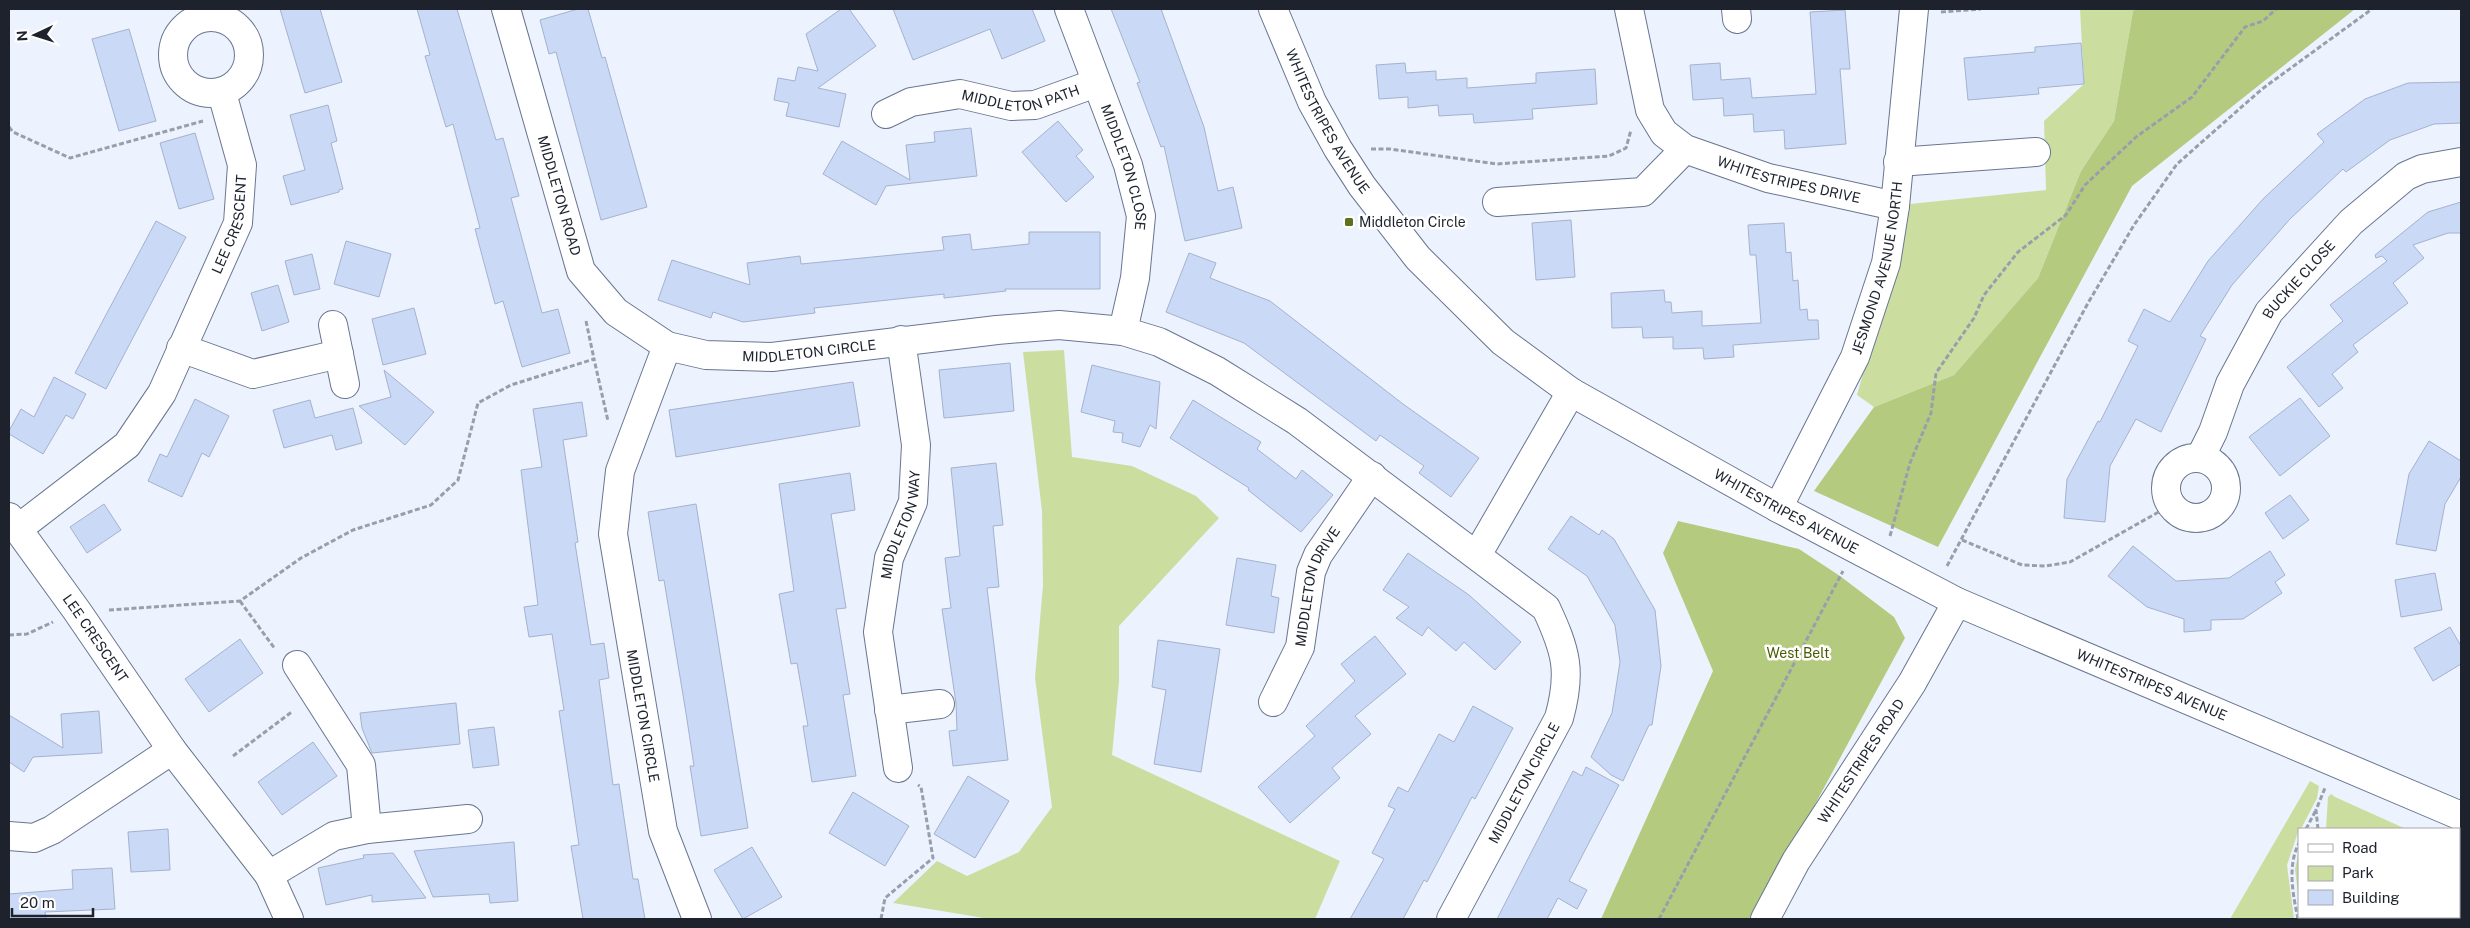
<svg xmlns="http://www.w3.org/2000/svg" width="2470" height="928" viewBox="0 0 2470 928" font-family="'Public Sans',sans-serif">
<rect width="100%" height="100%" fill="#ecf2fe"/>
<!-- green -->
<g fill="#cbdea0">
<polygon points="2080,9 2136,9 2133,11 2114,121 2081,171 2038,278 1954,375 1874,407 1857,395 1910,204 2046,190 2044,121 2084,84"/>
<polygon points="1064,350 1072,457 1132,466 1196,496 1219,518 1119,626 1119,681 1112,755 1340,861 1315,919 990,919 893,903 937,861 967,876 1019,852 1052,807 1035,678 1043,585 1042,511 1023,352"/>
<polygon points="2310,781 2319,786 2317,798 2301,829 2299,829 2287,865 2294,919 2230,919"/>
<polygon points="2331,794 2335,797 2406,829 2326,829 2328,797"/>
<polygon points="2299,851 2299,902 2295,869"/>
<polygon points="2459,854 2461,855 2461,919 2390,919 2387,917 2459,917"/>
<polygon points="2301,917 2364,917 2367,919 2302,919"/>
</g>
<!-- forest -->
<g fill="#b4cb7f">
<polygon points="2136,9 2355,9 2132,186 1938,547 1814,491 1874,407 1954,375 2038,278 2081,171 2114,121 2133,11"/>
<polygon points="1678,521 1799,549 1840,576 1894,617 1905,638 1753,919 1601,919 1713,671 1663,553"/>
</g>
<!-- building -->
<g fill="#cad9f6" stroke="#a4b2ce">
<polygon points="280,9 320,9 342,82 305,93"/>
<polygon points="417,9 457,9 496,140 503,138 519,196 511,198 542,313 558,309 570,353 522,367 503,301 495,304 475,229 480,228 453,124 446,127 425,56 430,55"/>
<polygon points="578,9 588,9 602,58 605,57 647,207 601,220 556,52 549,54 540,20"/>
<polygon points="841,9 849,9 876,46 818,88 846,94 839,127 786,116 789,103 774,100 778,78 795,81 798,67 818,71 806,34"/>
<polygon points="893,9 1032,9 1045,41 1002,59 990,29 913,60"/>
<polygon points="1111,9 1161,9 1204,127 1218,191 1233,187 1242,228 1185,241 1164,146 1161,147 1137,83 1140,82"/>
<polygon points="1845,10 1850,69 1840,69 1846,144 1785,149 1784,130 1754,132 1753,114 1724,116 1723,98 1693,100 1690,65 1720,63 1721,80 1750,78 1752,98 1816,94 1810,12"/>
<polygon points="129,29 156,121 119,131 92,39"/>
<polygon points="2081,43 2084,84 2038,88 2039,94 1968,100 1964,58 2035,52 2035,47"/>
<polygon points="1405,63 1406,73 1436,71 1436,80 1467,78 1467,88 1536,83 1536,73 1595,69 1597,104 1532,109 1533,119 1474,123 1473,114 1439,116 1438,105 1408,108 1408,97 1379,99 1376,65"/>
<polygon points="2461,82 2461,123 2434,124 2390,140 2346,172 2343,169 2290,219 2232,285 2200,336 2206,339 2161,432 2136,419 2110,466 2105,522 2064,518 2067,479 2098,421 2100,422 2138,346 2128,341 2144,309 2170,322 2208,261 2264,198 2324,142 2317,134 2365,99 2408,83"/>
<polygon points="328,105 337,141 331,143 343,189 339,190 339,192 291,205 283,176 305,170 290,115"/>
<polygon points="1058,121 1083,150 1076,156 1094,177 1066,202 1022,152"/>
<polygon points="971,128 977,176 886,186 876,205 823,174 842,141 910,180 906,145 935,142 934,132"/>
<polygon points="195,133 214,199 179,209 160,143"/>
<polygon points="2461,202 2461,233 2448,233 2413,245 2424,258 2393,283 2408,303 2353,345 2358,352 2332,374 2343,388 2319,407 2287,367 2343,321 2330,305 2387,261 2382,256 2376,258 2375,255 2428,212"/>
<polygon points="1571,220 1575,277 1536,280 1532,223"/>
<polygon points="156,221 186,237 106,389 75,373"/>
<polygon points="1784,223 1786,253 1791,252 1793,281 1798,280 1800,310 1807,309 1808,320 1818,320 1819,339 1733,345 1734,357 1704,359 1703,348 1673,349 1673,337 1643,338 1642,327 1612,328 1611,293 1664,290 1665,302 1671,302 1672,313 1702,311 1702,326 1761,323 1756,255 1750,255 1748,225"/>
<polygon points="1029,232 1100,232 1100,289 1005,289 1006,291 944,298 944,294 814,308 815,313 743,322 713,312 711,318 658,300 672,260 750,285 747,263 800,256 801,264 944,250 942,237 970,234 972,250 1029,244"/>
<polygon points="346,241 391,254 379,297 334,284"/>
<polygon points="1189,253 1216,263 1210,278 1270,301 1403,404 1479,458 1451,497 1419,473 1424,466 1380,435 1376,441 1244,343 1166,312"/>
<polygon points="312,254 320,289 294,295 285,261"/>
<polygon points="278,285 289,322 262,331 251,293"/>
<polygon points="414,308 426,354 383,365 372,319"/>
<polygon points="1010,363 1014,411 944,418 939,370"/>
<polygon points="1092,365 1160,382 1156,429 1150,425 1140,447 1122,442 1123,433 1113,432 1115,421 1081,412"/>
<polygon points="384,370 434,412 405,445 359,406 391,397"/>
<polygon points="54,377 86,394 73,419 66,415 43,454 9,434 9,431 21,409 34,417"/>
<polygon points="853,382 860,426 676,457 669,410"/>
<polygon points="2300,398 2330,436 2280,476 2249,437"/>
<polygon points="195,399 229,416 209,457 202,453 182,497 148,481 160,454 167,457"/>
<polygon points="310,400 315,418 353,408 362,443 336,450 332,435 284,448 273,410"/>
<polygon points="1193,400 1261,442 1257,449 1296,479 1302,470 1333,495 1301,532 1248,490 1249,488 1170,438"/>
<polygon points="582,402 587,436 563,440 578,542 575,543 591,645 604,643 609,678 599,680 613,785 619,784 633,879 638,879 645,919 583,919 571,846 579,845 559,711 564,710 552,634 529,637 524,607 538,605 521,470 542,467 533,409"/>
<polygon points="2429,441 2461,461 2461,477 2445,504 2436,551 2396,544 2409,474"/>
<polygon points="996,463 1003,525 993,526 999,587 987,588 1008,760 953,766 949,731 957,730 956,703 942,609 951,608 945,558 960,556 951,468"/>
<polygon points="850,473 855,510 831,514 846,608 836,609 850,694 843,695 856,776 812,782 803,726 808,726 797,663 791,664 779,594 794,591 779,484"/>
<polygon points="2290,495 2309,520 2283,539 2265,513"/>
<polygon points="104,504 121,530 87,553 70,527"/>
<polygon points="696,504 748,828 701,836 690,766 694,766 686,713 664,580 659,581 648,512"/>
<polygon points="1571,516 1599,535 1602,530 1614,539 1655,610 1661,666 1652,725 1649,725 1623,781 1611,775 1591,757 1612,713 1620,662 1615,625 1587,576 1548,549"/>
<polygon points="2133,546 2176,581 2229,578 2270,551 2285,575 2275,582 2282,593 2243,619 2211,620 2211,630 2184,632 2184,619 2147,607 2108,576"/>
<polygon points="1408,553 1469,595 1521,642 1495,670 1464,642 1456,651 1428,627 1422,636 1396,618 1409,607 1383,590"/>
<polygon points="1237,558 1276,565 1271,596 1279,598 1274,633 1226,625"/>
<polygon points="2435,573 2442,610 2401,617 2395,580"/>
<polygon points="2450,627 2461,646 2461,664 2433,681 2414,648"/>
<polygon points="1375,636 1406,674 1355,716 1371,734 1332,768 1340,778 1290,823 1258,787 1315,736 1306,726 1355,681 1341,664"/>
<polygon points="240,639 263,673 209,712 185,679"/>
<polygon points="1158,640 1220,649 1201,772 1154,764 1166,690 1152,687"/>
<polygon points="456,703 460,744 372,753 362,728 360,713"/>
<polygon points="1473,706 1513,728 1475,799 1472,797 1427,882 1424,880 1403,919 1350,919 1384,859 1372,853 1395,809 1388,806 1398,787 1408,792 1439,734 1454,742"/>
<polygon points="99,711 102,753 33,757 24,772 9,762 9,715 63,748 61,714"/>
<polygon points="494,727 499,765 473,768 468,730"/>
<polygon points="313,742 337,776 282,815 258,782"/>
<polygon points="1586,767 1619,785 1569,881 1587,890 1577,909 1558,898 1547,919 1497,919 1573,771 1582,776"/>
<polygon points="968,776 1009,801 975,858 934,834"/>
<polygon points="853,792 909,826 885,866 829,833"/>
<polygon points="168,829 170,870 131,872 128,832"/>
<polygon points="514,842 518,901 490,903 489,894 433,897 414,851"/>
<polygon points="752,847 782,897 743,919 714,870"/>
<polygon points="393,853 426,898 372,902 372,895 326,905 318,868 364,858 363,855"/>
<polygon points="112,868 115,909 45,912 46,919 9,919 9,894 73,889 72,870"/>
</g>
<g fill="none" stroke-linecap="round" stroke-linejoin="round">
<defs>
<g id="minor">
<path id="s1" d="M 506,9 L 581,271 L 616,312 L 667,346"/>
<path id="s2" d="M 1069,9 L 1128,165 L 1141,216 L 1135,278 L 1123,331"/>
<path id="s3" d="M 1273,9 L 1312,102 L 1338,149 L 1362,186 L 1418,258 L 1503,342 L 1571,392 L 1778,508 L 1957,602 L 2461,816"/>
<path id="s4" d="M 1629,9 L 1650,110 L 1664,133 L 1685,149 L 1768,178 L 1895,206"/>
<polyline points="1736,9 1737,19"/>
<circle cx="211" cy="55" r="38"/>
<path id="s5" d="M 886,114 L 911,102 L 960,94 L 1011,106 L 1035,105 L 1096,83"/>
<polyline points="1898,162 2036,152"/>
<polyline points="1497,202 1643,192 1685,149"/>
<polyline points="333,325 345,384"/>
<polyline points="181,348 253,374 339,354"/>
<circle cx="2196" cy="488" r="30"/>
<path id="s6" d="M 2200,458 L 2213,432 L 2230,384 L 2269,312 L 2351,222 L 2406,176 L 2422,169 L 2461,162"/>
<path id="s7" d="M 1778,508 L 1855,357 L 1886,263 L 1895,206 L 1914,9"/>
<path id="s8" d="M 9,517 L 77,611 L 172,750 L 269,875 L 289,919"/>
<path id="s9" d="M 19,528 L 127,445 L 162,393 L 238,223 L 242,165 L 222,93"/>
<polyline points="1477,555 1571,392"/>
<polyline points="297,665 361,765 367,829"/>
<path id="s10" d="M 1273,702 L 1300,647 L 1311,572 L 1318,555 L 1372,476"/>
<polyline points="889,710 940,704"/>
<path id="s11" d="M 898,768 L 878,632 L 889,558 L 913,502 L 916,445 L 901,340"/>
<polyline points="9,836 34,838 52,830 172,750"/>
<polyline points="269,875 334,836 367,829 468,819"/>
<path id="s12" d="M 697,919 L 663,831 L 613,534 L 620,471 L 667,346 L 706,355 L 772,357 L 997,330 L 1059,325 L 1123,331 L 1159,342 L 1217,371 L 1297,421 L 1546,608 C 1566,651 1572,671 1559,718 L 1451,919"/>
<path id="s13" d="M 1765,919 L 1796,861 L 1912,683 L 1957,602"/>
</g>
</defs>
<!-- minor casing -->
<use href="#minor" stroke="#697690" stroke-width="30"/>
<!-- path -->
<g stroke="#999faa" stroke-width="3" stroke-dasharray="5 2.5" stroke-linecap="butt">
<polyline points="1941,12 1981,9"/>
<polyline points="9,127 13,132 70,158 203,121"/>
<polyline points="1371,149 1390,149 1497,164 1609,156 1626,148 1631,130"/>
<polyline points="586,321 594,359"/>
<polyline points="1890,536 1910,463 1931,413 1936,373 1974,318 1984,295 2018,252 2066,215 2085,185 2136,137 2192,97 2245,27 2263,21 2276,9"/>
<polyline points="1962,540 2022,565 2046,566 2070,562 2171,505"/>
<polyline points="1947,566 2088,303 2134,225 2177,164 2262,89 2372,9"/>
<polyline points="240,601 275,649"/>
<polyline points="109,610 240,601 301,558 353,530 431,505 458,480 478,403 511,385 594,359 608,421"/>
<polyline points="9,635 27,634 53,622"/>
<polyline points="233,756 293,711"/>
<polyline points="2306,829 2316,810"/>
<polyline points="2318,829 2316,810 2325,788"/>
<polyline points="2378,917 2381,919"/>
<polyline points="881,919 885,898 933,858 921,787 918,785"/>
<polyline points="1659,919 1843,571"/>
<path d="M 2298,919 C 2293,895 2287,866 2299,843"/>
</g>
<!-- minor -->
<use href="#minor" stroke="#fff" stroke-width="28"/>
</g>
<!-- markers -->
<rect fill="#5e7120" stroke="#fff" stroke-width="2" x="1344" y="217" width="10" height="10" rx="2.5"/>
<g text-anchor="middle" stroke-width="5" stroke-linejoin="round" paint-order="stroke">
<!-- street labels -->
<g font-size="14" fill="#1d222d" stroke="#fff">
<text dy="5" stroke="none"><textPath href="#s5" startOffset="140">MIDDLETON PATH</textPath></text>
<text dy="5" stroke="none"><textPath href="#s3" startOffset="125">WHITESTRIPES AVENUE</textPath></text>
<text dy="5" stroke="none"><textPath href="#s2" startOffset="168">MIDDLETON CLOSE</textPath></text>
<text dy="5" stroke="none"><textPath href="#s4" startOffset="265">WHITESTRIPES DRIVE</textPath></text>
<text dy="5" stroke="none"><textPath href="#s1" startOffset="194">MIDDLETON ROAD</textPath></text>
<text dy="5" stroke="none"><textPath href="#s9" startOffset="382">LEE CRESCENT</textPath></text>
<text dy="5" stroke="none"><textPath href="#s7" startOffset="262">JESMOND AVENUE NORTH</textPath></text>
<text dy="5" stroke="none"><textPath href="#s6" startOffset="206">BUCKIE CLOSE</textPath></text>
<text dy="5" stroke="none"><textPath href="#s12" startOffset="736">MIDDLETON CIRCLE</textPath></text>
<text dy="5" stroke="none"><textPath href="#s3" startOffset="740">WHITESTRIPES AVENUE</textPath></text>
<text dy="5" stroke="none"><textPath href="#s11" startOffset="248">MIDDLETON WAY</textPath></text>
<text dy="5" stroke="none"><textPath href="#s10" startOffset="125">MIDDLETON DRIVE</textPath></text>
<text dy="5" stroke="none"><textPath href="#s8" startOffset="149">LEE CRESCENT</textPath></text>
<text dy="5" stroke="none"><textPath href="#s3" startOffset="1145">WHITESTRIPES AVENUE</textPath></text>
<text transform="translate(643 716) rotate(80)" y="5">MIDDLETON CIRCLE</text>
<text dy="5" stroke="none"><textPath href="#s13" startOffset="185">WHITESTRIPES ROAD</textPath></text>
<text transform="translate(1524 783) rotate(-62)" y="5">MIDDLETON CIRCLE</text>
</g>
<!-- poi labels -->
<g font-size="14" fill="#1d222d" stroke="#fff" text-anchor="start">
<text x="1359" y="227">Middleton Circle</text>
</g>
<!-- park labels -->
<g font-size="14" fill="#495b00" stroke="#fff">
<text x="1798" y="658">West Belt</text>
</g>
</g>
<!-- border -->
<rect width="2470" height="928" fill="none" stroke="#1d222d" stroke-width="20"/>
<!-- legend -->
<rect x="2298" y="828" width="162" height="90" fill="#ffffff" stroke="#a5a7ab"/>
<rect x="2308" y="844" width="25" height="8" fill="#ffffff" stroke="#a5a7ab"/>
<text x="2342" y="853" font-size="15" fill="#1d222d">Road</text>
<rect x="2308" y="866" width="25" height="15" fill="#cbdea0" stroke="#a5a7ab"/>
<text x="2342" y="878" font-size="15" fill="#1d222d">Park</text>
<rect x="2308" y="890" width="25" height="15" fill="#cad9f6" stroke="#a5a7ab"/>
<text x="2342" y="903" font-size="15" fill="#1d222d">Building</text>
<!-- north arrow -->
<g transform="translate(35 35) rotate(266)" stroke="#ffffff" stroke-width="4" paint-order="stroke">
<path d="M0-4L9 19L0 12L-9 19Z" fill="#1d222d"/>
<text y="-8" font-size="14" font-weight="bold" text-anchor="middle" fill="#1d222d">N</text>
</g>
<!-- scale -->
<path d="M12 908v8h81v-8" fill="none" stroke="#1d222d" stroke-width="2.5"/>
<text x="20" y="908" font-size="15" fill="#1d222d" stroke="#ffffff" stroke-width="4" paint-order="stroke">20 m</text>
</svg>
